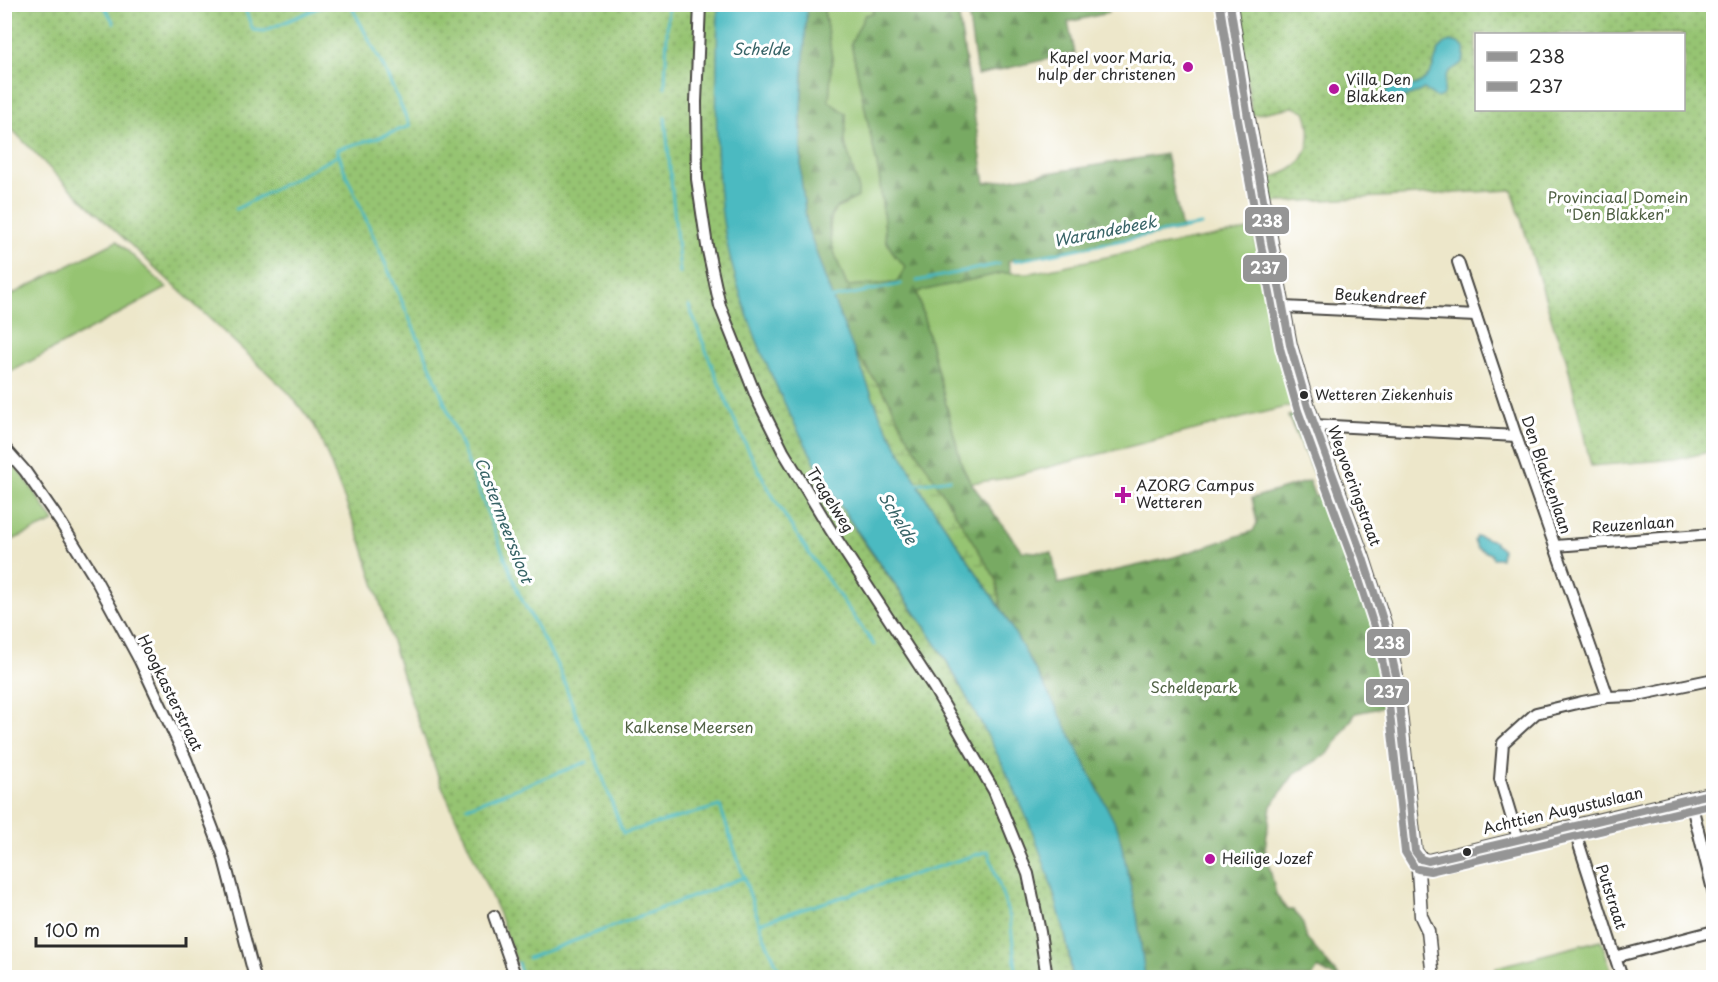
<svg xmlns="http://www.w3.org/2000/svg" width="1718" height="982" viewBox="0 0 1718 982" font-family="'Playpen Sans',sans-serif">
<defs>
<pattern id="forest-firs" width="22" height="20" patternUnits="userSpaceOnUse" patternTransform="scale(1.5)"><rect width="22" height="20" fill="#78aa64"/><path d="M5 1l3.5 6h-7zM16 11l3.5 6h-7z" fill="#638b53"/></pattern>
<pattern id="wetland-marsh" width="20" height="14" patternUnits="userSpaceOnUse" patternTransform="scale(1.5)"><rect width="20" height="14" fill="#96c472"/><path d="M1 5h8M5 5V1M11 12h8M15 12V8" fill="none" stroke="#7b9f5e"/></pattern>
<pattern id="park-dots" width="8" height="8" patternUnits="userSpaceOnUse" patternTransform="scale(1.5)"><rect width="8" height="8" fill="#96c472"/><path d="M2 2h.1M6 6h.1" fill="none" stroke="#7b9f5e" stroke-width="1.8" stroke-linecap="round"/></pattern>
</defs>
<rect width="100%" height="100%" fill="#fff"/>
<filter id="ink" filterUnits="userSpaceOnUse"><feTurbulence type="fractalNoise" baseFrequency=".0167" numOctaves="2"/><feDisplacementMap in="SourceGraphic" scale="12" xChannelSelector="R" yChannelSelector="G"/><feConvolveMatrix kernelMatrix="1 2 1 2 8 2 1 2 1" color-interpolation-filters="sRGB"/></filter>
<filter id="wash" filterUnits="userSpaceOnUse"><feTurbulence type="fractalNoise" baseFrequency=".008" numOctaves="4" result="noise"/><feDisplacementMap in="SourceGraphic" scale="24" xChannelSelector="R" yChannelSelector="G"/><feGaussianBlur stdDeviation="1.35" result="paint"/><feColorMatrix in="noise" values="0 0 0 0 0 0 0 0 0 0 0 0 0 0 0 0 0 1.4 0 .05"/><feComposite in="paint" operator="in"/></filter>
<g filter="url(#wash)">
<rect width="100%" height="100%" fill="#ede7ca"/>
<!-- green -->
<g fill="#96c472" stroke="#60784e" stroke-width="1.5">
<path d="M 823,5 L 874,5 L 873,13 L 851,43 L 879,174 L 886,240 L 895,256 L 906,267 L 896,283 L 847,286 C 838,262 822,233 835,209 L 845,205 L 858,187 L 845,143 L 846,114 L 829,102 L 832,58 Z"/>
<polygon points="1253,229 1270,315 1288,390 1294,391 1297,404 1049,467 1001,479 971,483 962,466 917,291 1002,273 1031,273 1139,250"/>
<polygon points="117,241 167,288 5,375 5,298"/>
<polygon points="4,454 27,481 54,522 5,543"/>
<polygon points="1601,940 1611,970 1585,977 1497,977 1496,967"/>
</g>
<!-- forest -->
<g fill="url(#forest-firs)" stroke="#526a48" stroke-width="1.5">
<path d="M 807,5 L 823,5 L 832,58 L 829,102 L 846,114 L 845,143 L 858,187 L 858,197 C 851,201 841,205 836,208 C 818,221 841,270 847,286 L 896,283 L 906,267 L 895,256 L 886,240 L 879,174 L 851,43 L 865,15 L 873,13 L 874,5 L 957,5 L 985,183 L 1166,154 L 1182,230 L 1008,261 L 1011,273 L 1002,273 L 917,292 L 962,466 L 971,483 L 1022,551 L 1052,553 L 1058,584 L 1174,557 L 1253,531 L 1257,523 L 1252,498 L 1309,481 L 1315,497 L 1330,492 L 1358,562 L 1395,705 L 1356,713 L 1328,754 L 1295,773 L 1271,806 L 1265,849 L 1276,894 L 1287,910 L 1293,910 L 1302,920 L 1307,939 L 1339,977 L 1334,977 L 1318,968 L 1312,977 L 1145,977 L 1137,915 L 1057,709 L 1001,609 L 996,579 L 904,431 L 889,400 L 853,350 L 828,287 L 807,226 L 801,178 L 801,108 Z"/>
<polygon points="967,5 1107,5 1109,13 1068,22 1075,53 977,75"/>
<polygon points="1302,413 1310,435 1308,436 1310,442 1312,442 1322,471 1314,474 1288,416"/>
</g>
<!-- wetland -->
<polygon fill="url(#wetland-marsh)" stroke="#60784e" stroke-width="1.5" points="853,350 889,400 904,431 996,579 1001,609 924,495 881,417"/>
<!-- park -->
<g fill="url(#park-dots)" stroke="#60784e" stroke-width="1.5" fill-rule="evenodd">
<polygon points="5,5 718,5 717,100 752,327 778,389 834,495 862,540 935,641 995,748 1029,819 1048,869 1065,932 1072,977 522,977 499,914 441,784 405,684 362,544 324,447 314,425 289,393 57,176 5,122"/>
<path d="M 1236,5 L 1713,5 L 1713,451 L 1679,459 L 1591,466 L 1566,358 L 1555,330 L 1512,190 L 1267,203 L 1268,179 C 1275,176 1283,174 1290,170 C 1311,158 1313,131 1305,111 L 1293,107 L 1252,115 ZM 1476,34 L 1684,34 L 1684,110 L 1476,110 Z"/>
</g>
<!-- water -->
<g fill="#4bbac1" stroke="#3b7276" stroke-width="1.5">
<path d="M 718,5 L 807,5 L 801,108 L 801,178 L 807,226 L 828,287 L 881,417 L 924,495 L 1001,609 L 1057,709 L 1118,829 L 1137,915 L 1145,977 L 1072,977 C 1070,953 1064,928 1057,905 C 1038,834 1007,769 971,705 C 959,684 948,661 934,641 C 903,591 865,547 835,497 C 786,415 731,301 721,206 C 714,140 717,71 718,5 Z"/>
<path d="M 1450,41 L 1458,43 L 1464,48 C 1467,71 1451,64 1446,76 C 1443,83 1446,89 1442,96 L 1437,98 L 1424,89 L 1413,95 L 1392,100 L 1389,101 L 1385,98 L 1387,89 L 1394,79 L 1402,79 L 1412,86 C 1443,76 1428,49 1450,41 Z"/>
<polygon points="1476,536 1495,541 1495,544 1502,549 1501,558 1493,558 1491,554 1477,548 1474,541"/>
</g>
<g fill="none" stroke-linecap="round" stroke-linejoin="round">
<!-- stream -->
<g stroke="#4bbac1" stroke-width="3">
<polyline points="103,4 114,23"/>
<polyline points="243,4 253,30 264,31 327,4"/>
<polyline points="350,4 382,64 410,126 374,139 337,149 343,167 432,370 519,594 560,671 581,728 589,740 623,833 720,806 764,937 783,978"/>
<polyline points="665,87 668,4"/>
<polyline points="665,117 680,273"/>
<polyline points="236,209 339,155"/>
<polyline points="1014,261 1201,225"/>
<polyline points="917,281 999,264"/>
<polyline points="829,299 901,284"/>
<path d="M 689,306 C 712,366 734,426 765,482 C 796,539 837,592 874,645"/>
<polyline points="917,484 950,479"/>
<polyline points="467,807 587,762"/>
<polyline points="759,923 988,851 1010,918 1017,978"/>
<polyline points="528,958 745,877"/>
<polyline points="518,963 522,978"/>
</g>
</g>
</g>
<g filter="url(#ink)">
<g fill="none" stroke-linecap="round" stroke-linejoin="round">
<defs>
<g id="minor">
<polyline points="700,4 696,102 697,179 707,246 720,306 757,399 783,451 830,529 934,688 994,791 1028,874 1040,932 1047,978"/>
<polyline points="1458,262 1516,436 1608,697"/>
<polyline points="1283,307 1476,316"/>
<polyline points="1314,425 1516,436"/>
<polyline points="4,447 25,471 61,523 95,578 140,661 186,759 223,855 255,978"/>
<polyline points="1555,546 1714,534"/>
<polyline points="1690,798 1714,894"/>
<polyline points="1573,826 1622,978"/>
<polyline points="1518,839 1500,779 1503,743 1536,713 1582,702 1608,697 1633,696 1714,679"/>
<polyline points="494,916 516,978"/>
<polyline points="1615,957 1714,931"/>
</g>
<polyline id="tertiary" points="1421,859 1418,870 1421,916 1428,931 1433,978"/>
<polyline id="secondary" points="1230,4 1248,118 1290,345 1308,407 1363,558 1384,623 1396,675 1415,851 1421,859 1428,861 1714,793"/>
</defs>
<!-- minor casing -->
<use href="#minor" stroke="#484743" stroke-width="14"/>
<!-- tertiary casing -->
<use href="#tertiary" stroke="#484743" stroke-width="15"/>
<!-- secondary casing -->
<use href="#secondary" stroke="#484743" stroke-width="16"/>
<!-- minor -->
<use href="#minor" stroke="#fff" stroke-width="10"/>
<!-- tertiary -->
<use href="#tertiary" stroke="#fff" stroke-width="12"/>
<!-- secondary -->
<use href="#secondary" stroke="#fff" stroke-width="14"/>
<defs>
<g id="bus-1">
<polyline points="1230,4 1248,118 1290,345 1308,407 1363,558 1384,623 1396,675 1415,851 1421,859"/>
<polyline points="1421,859 1428,861 1714,793"/>
</g>
<g id="bus-2">
<polyline points="1220,6 1238,120 1280,348 1298,411 1353,561 1374,626 1386,677 1405,852 1413,865"/>
<polyline points="1418,869 1430,871 1714,804"/>
</g>
</defs>
<!-- bus-1 casing -->
<use href="#bus-1" stroke="#fff" stroke-width="12"/>
<!-- bus-2 casing -->
<use href="#bus-2" stroke="#fff" stroke-width="12"/>
<!-- bus-1 -->
<use href="#bus-1" stroke="#959595" stroke-width="8"/>
<!-- bus-2 -->
<use href="#bus-2" stroke="#959595" stroke-width="8"/>
</g>
</g>
<!-- markers -->
<g fill="#b5179e" stroke="#fff" stroke-width="2">
<circle cx="1188" cy="67" r="6"/>
<circle cx="1334" cy="89" r="6"/>
<path d="M1120 486h6v6h6v6h-6v6h-6v-6h-6v-6h6z"/>
<circle cx="1210" cy="859" r="6"/>
</g>
<g fill="#2b2b2b" stroke="#fff" stroke-width="2">
<circle cx="1304" cy="395" r="5"/>
<circle cx="1467" cy="852" r="5"/>
</g>
<g text-anchor="middle" stroke-width="6" stroke-linejoin="round" paint-order="stroke">
<!-- bus labels -->
<g font-size="14" fill="#2b2b2b" stroke="#fff" text-anchor="start">
<text x="1315" y="400">Wetteren Ziekenhuis</text>
</g>
<!-- poi labels -->
<g font-size="15" fill="#2b2b2b" stroke="#fff" text-anchor="start">
<text x="1176" y="63" text-anchor="end">Kapel voor Maria,<tspan x="1176" dy="17">hulp der christenen</tspan></text>
<text x="1346" y="85">Villa Den<tspan x="1346" dy="17">Blakken</tspan></text>
<text x="1136" y="491">AZORG Campus<tspan x="1136" dy="17">Wetteren</tspan></text>
<text x="1222" y="864">Heilige Jozef</text>
</g>
<!-- park labels -->
<g font-size="15" fill="#506144" stroke="#fff">
<text x="1618" y="203">Provinciaal Domein<tspan x="1618" dy="17">"Den Blakken"</tspan></text>
<text x="1194" y="693">Scheldepark</text>
<text x="689" y="733">Kalkense Meersen</text>
</g>
<!-- street labels -->
<g font-size="15" fill="#2b2b2b" stroke="#fff">
<text transform="translate(1380 297) rotate(3)" y="5">Beukendreef</text>
<text transform="translate(1546 475) rotate(71)" y="5">Den Blakkenlaan</text>
<text transform="translate(1354 486) rotate(70)" y="5">Wegvoeringstraat</text>
<text transform="translate(830 500) rotate(58)" y="5">Tragelweg</text>
<text transform="translate(1633 525) rotate(-4)" y="5">Reuzenlaan</text>
<text transform="translate(170 693) rotate(64)" y="5">Hoogkasterstraat</text>
<text transform="translate(1563 811) rotate(-13)" y="5">Achttien Augustuslaan</text>
<text transform="translate(1611 897) rotate(72)" y="5">Putstraat</text>
</g>
<!-- water labels -->
<g font-size="16" font-style="italic" fill="#386467" stroke="#fff">
<text x="761" y="55">Schelde</text>
<text transform="translate(1105 231) rotate(-11)" y="6">Warandebeek</text>
<text transform="translate(898 518) rotate(59)" y="6">Schelde</text>
<text transform="translate(504 520) rotate(69)" y="6">Castermeerssloot</text>
</g>
</g>
<g stroke="#fff" stroke-width="2">
<rect x="1244" y="206" width="46" height="29" rx="6" fill="#959595"/>
<rect x="1242" y="254" width="46" height="29" rx="6" fill="#959595"/>
<rect x="1366" y="628" width="45" height="29" rx="6" fill="#959595"/>
<rect x="1365" y="678" width="45" height="28" rx="6" fill="#959595"/>
</g>
<g font-size="16" text-anchor="middle" font-weight="bold" fill="#fff">
<text x="1267" y="227">238</text>
<text x="1265" y="274">237</text>
<text x="1389" y="649">238</text>
<text x="1388" y="698">237</text>
</g>
<!-- margin -->
<rect width="1718" height="982" fill="none" stroke="#fff" stroke-width="24"/>
<!-- legend -->
<rect x="1475" y="33" width="210" height="78" fill="#ffffff" stroke="#aaaaaa" stroke-width="1.5"/>
<rect x="1487" y="52" width="30" height="9" fill="#959595" stroke="#aaaaaa" stroke-width="1.5"/>
<text x="1529" y="63" font-size="18" fill="#2b2b2b">238</text>
<rect x="1487" y="82" width="30" height="9" fill="#959595" stroke="#aaaaaa" stroke-width="1.5"/>
<text x="1529" y="93" font-size="18" fill="#2b2b2b">237</text>
<!-- scale -->
<path d="M36 937v9h150v-9" fill="none" stroke="#2b2b2b" stroke-width="3"/>
<text x="45" y="937" font-size="18" fill="#2b2b2b" stroke="#ffffff" stroke-width="4.5" paint-order="stroke">100 m</text>
</svg>
